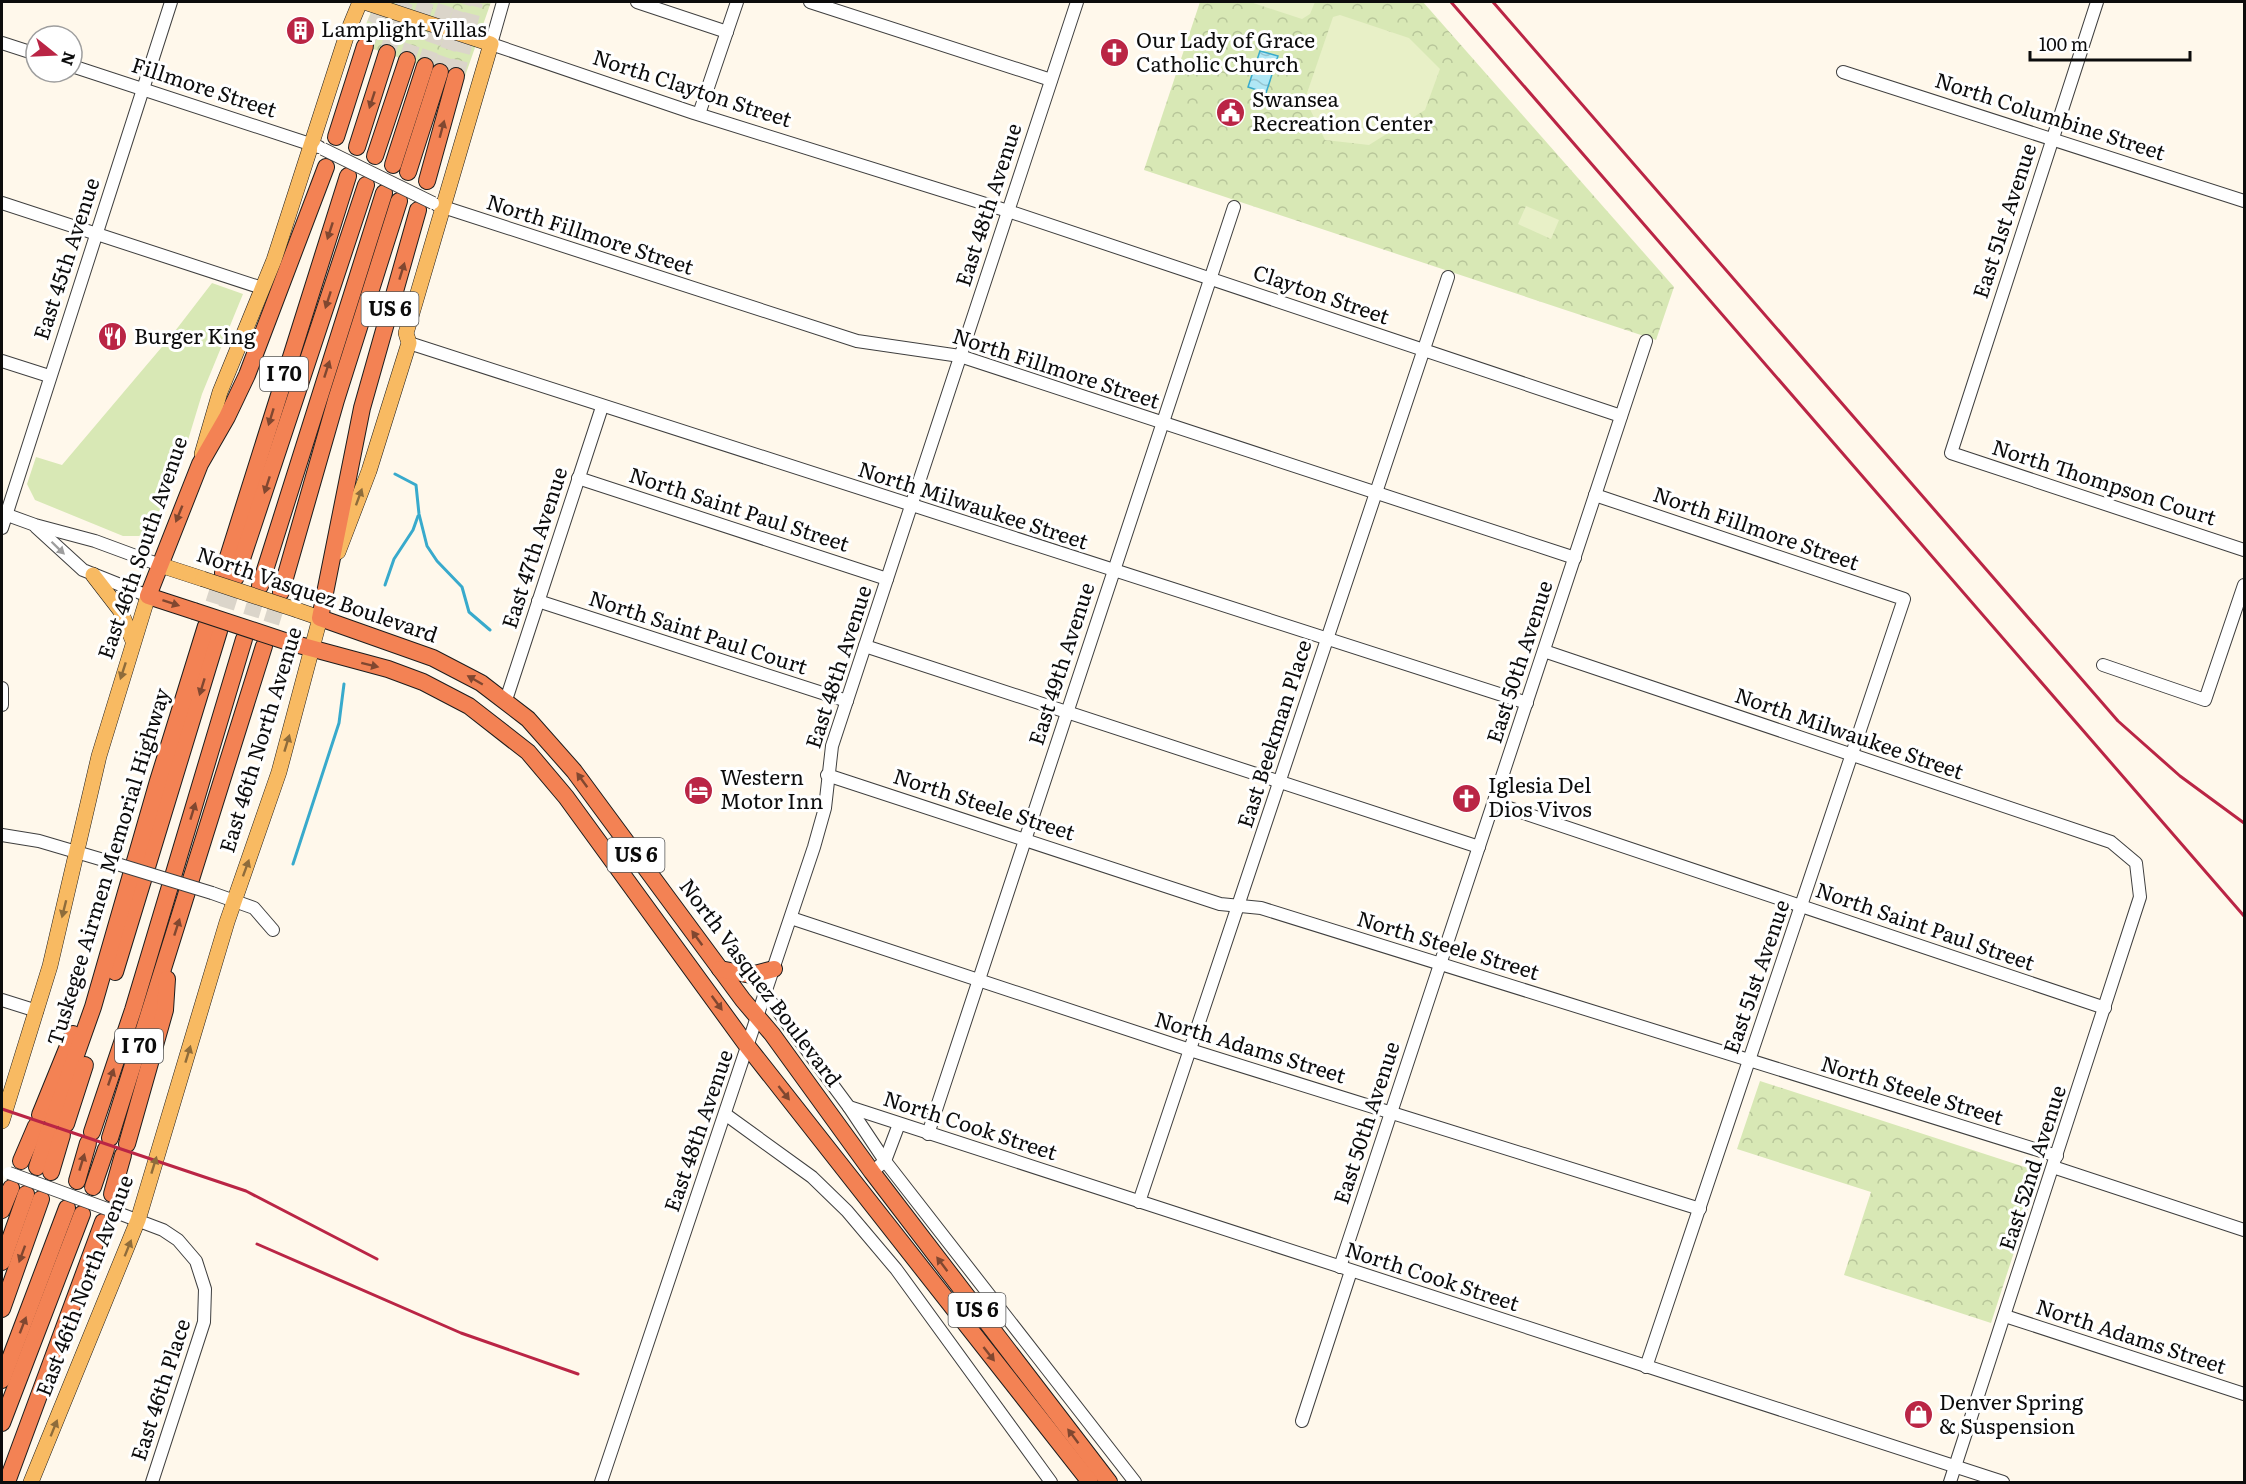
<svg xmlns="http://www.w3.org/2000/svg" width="2246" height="1484" viewBox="0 0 2246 1484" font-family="Literata,serif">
<defs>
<pattern id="park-crowns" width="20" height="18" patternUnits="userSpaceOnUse" patternTransform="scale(1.5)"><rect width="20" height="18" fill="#d8e8b5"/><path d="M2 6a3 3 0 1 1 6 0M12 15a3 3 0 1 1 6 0" fill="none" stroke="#b8c69a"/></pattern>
<pattern id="water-waves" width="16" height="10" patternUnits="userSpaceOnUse" patternTransform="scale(1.5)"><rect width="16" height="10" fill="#b0e7f5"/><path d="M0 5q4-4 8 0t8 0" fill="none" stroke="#96c5d1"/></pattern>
</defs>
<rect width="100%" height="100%" fill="#fff8eb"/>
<!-- grass -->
<polygon fill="#d8e8b5" points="212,283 243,294 202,394 185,450 152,528 139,536 123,536 35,500 27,484 36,457 62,465 172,335"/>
<!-- park -->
<g fill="url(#park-crowns)">
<polygon points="375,2 491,2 464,79 358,44"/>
<polygon points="1200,2 1423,2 1674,287 1656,340 1144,170"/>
<polygon points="1760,1081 2040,1172 1991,1323 1844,1275 1871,1192 1737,1149"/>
</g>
<!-- pitch -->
<g fill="#e8f0c7">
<polygon points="1250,2 1315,2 1310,14 1302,19"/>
<polygon points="1340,15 1409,38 1440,69 1425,110 1369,145 1325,140 1305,99 1333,17"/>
<polygon points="1526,206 1559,220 1551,239 1518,224"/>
</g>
<!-- water -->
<polygon fill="url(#water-waves)" stroke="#38aacc" stroke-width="1.5" points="1260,51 1278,56 1266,93 1248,87"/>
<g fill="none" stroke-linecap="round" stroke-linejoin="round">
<!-- stream -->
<g stroke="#38aacc" stroke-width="3">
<polyline points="395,474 416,485 419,514 427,546 437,561 462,587 469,612 490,630"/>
<polyline points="385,585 394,559 413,530 418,516"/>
<polyline points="293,864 339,723 344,684"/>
</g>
<!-- highway-tunnel -->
<g stroke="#dbd5ca" stroke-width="16" stroke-dasharray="16 8" stroke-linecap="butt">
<polyline points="365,46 385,2"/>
<polyline points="387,53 405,2"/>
<polyline points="407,60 426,2"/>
<polyline points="425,66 447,2"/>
<polyline points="440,72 464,2"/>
<polyline points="456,76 475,2"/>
<polyline points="206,626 223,573"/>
<polyline points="219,631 236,577"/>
<polyline points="244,639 260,586"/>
<polyline points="264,646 281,592"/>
</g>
<defs>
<g id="minor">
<polyline points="503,2 491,44 694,113 1008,211 1621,416"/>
<polyline points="637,2 727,32"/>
<polyline points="810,2 1051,80"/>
<polyline points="2097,2 1951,453 2244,550"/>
<polyline points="2,43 36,54"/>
<polyline points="72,66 319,147"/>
<polyline points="1843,72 2244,201"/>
<polyline points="699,114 737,2"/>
<polyline points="2,203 262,288"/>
<polyline points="437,205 857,341 960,356 1575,558"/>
<polyline points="409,343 1527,703"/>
<polyline points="2,361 49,376"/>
<polyline points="578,478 887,579"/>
<polyline points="1595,495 1904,599 1646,1367"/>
<polyline points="2,513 35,525 95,541 160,565"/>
<polyline points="36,527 83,570 148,596"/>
<polyline points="2,528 171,2"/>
<polyline points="538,601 847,701"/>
<polyline points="865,646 1479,847"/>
<polyline points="1544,651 2111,842 2136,863 2140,897 1950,1482"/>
<polyline points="2103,665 2205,700 2244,585"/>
<polyline points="2,688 2,705"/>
<polyline points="506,700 602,407"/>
<polyline points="827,775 1220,904 1261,908 2057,1156"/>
<polyline points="1494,803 2105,1008"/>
<polyline points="2,835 39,841 117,864"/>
<polyline points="212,893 254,908 273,930"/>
<polyline points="791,918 1190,1050 1700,1209"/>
<polyline points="766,995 849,1107 885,1161 1135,1482"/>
<polyline points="2,1000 37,1011"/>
<polyline points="849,1107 2003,1482"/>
<polyline points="725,1114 812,1177 847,1211 896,1269 1051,1482"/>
<polyline points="928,1134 1234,207"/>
<polyline points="2053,1167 2244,1230"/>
<polyline points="872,1172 885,1161 899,1124"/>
<polyline points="1139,1202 1448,277"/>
<polyline points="118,1213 163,1230 178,1240 196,1261 205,1289 204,1322 152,1482"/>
<polyline points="1340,1267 1646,341"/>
<polyline points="2005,1316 2244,1394"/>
<polyline points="1302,1421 1351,1271"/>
<polyline points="601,1482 814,847 825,808 832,746 1077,2"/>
</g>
<g id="major">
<polyline points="202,454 220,392 274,260 348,31 360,2"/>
<polyline points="338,552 369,471 409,343 406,333 410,320 491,44 364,2"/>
<polyline points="160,565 203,579"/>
<polyline points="93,575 120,610 133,641"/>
<polyline points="2,1121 50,966 99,756 148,596"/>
<polyline points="31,1482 138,1220 227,922 279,772 320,618 297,610"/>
</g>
<g id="highway">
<polyline points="336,137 365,46"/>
<polyline points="357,147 387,53"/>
<polyline points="375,156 407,60"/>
<polyline points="393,165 425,66"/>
<polyline points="408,172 440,72"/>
<polyline points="427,181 456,76"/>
<polyline points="418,210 362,408 320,618 433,658 481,683 528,719 574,771 743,1000 772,1034 872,1172 1109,1482"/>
<polyline points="223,573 348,176"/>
<polyline points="236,577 366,185"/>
<polyline points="260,586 384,193"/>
<polyline points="281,592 336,400 399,201"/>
<polyline points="194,611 148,596 200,464 227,417 247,375 326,167"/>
<polyline points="288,642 388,669 423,682 469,706 528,752 566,797 748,1047 1090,1482"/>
<polyline points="720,969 751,975 774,969"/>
<polyline points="115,972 219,631"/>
<polyline points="40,1115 73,1034"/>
<polyline points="53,1120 93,1007 158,781 206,626"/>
<polyline points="66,1124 85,1065"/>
<polyline points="92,1132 133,1010 244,639"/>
<polyline points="110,1138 264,646"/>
<polyline points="127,1144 165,1010 167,979"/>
<polyline points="21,1161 36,1126"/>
<polyline points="37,1167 49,1131"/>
<polyline points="51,1172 62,1135"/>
<polyline points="77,1181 88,1143"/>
<polyline points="93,1187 106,1149"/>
<polyline points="112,1194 123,1155"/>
<polyline points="2,1210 11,1188"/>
<polyline points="2,1262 26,1194"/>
<polyline points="2,1309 41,1199"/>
<polyline points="2,1380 67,1208"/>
<polyline points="2,1423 82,1214"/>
<polyline points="7,1482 103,1222"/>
</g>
</defs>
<!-- minor casing -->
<use href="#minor" stroke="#3f3f3f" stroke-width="14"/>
<!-- major casing -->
<use href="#major" stroke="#1d1d1d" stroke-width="16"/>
<!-- highway casing -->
<use href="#highway" stroke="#1d1d1d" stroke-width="18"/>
<!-- minor -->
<use href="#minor" stroke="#fff" stroke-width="12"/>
<!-- major -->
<use href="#major" stroke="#f8ba62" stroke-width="15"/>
<!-- highway -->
<use href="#highway" stroke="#f38254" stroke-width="16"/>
<!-- rail -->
<g stroke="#ba2545" stroke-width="3">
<polyline points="1451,2 2244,916"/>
<polyline points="1493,2 2118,721 2180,776 2244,823"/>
<polyline points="2,1109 246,1191 377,1259"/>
<polyline points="257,1244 461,1333 578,1374"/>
</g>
<defs>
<g id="minor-bridge">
<polyline points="323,149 433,203"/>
<polyline points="117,864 212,893"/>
<polyline points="9,1173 118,1213"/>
</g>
<polyline id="major-bridge" points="203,579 297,610"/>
<polyline id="highway-bridge" points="194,611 288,642"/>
</defs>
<!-- minor-bridge casing -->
<use href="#minor-bridge" stroke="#3f3f3f" stroke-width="14" stroke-linecap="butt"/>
<!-- major-bridge casing -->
<use href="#major-bridge" stroke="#1d1d1d" stroke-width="16" stroke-linecap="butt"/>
<!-- highway-bridge casing -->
<use href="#highway-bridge" stroke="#1d1d1d" stroke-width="18" stroke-linecap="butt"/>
<!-- minor-bridge -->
<use href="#minor-bridge" stroke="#fff" stroke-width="12"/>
<!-- major-bridge -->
<use href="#major-bridge" stroke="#f8ba62" stroke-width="15"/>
<!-- highway-bridge -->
<use href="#highway-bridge" stroke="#f38254" stroke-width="16"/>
</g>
<!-- one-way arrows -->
<defs><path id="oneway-solid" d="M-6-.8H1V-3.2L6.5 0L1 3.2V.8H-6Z" transform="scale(1.5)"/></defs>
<g fill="#804730">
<use href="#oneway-solid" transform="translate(372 100) rotate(108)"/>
<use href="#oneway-solid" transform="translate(442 129) rotate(-75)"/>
<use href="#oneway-solid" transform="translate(330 231) rotate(108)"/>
<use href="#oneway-solid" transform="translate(402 271) rotate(-73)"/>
<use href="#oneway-solid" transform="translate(328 300) rotate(108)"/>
<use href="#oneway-solid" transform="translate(327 369) rotate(-72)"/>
<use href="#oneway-solid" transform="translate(271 417) rotate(107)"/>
<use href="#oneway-solid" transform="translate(267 485) rotate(108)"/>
<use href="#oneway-solid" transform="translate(179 514) rotate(112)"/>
<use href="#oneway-solid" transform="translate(171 603) rotate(18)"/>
<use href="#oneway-solid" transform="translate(370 665) rotate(14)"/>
<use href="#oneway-solid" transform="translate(475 680) rotate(-150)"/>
<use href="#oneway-solid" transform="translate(202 687) rotate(107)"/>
<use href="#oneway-solid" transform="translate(582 780) rotate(-126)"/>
<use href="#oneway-solid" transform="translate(193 811) rotate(-73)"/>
<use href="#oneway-solid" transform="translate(177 927) rotate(-72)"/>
<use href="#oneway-solid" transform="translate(697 938) rotate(-126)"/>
<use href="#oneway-solid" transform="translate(717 1003) rotate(54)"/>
<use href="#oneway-solid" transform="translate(111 1077) rotate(-71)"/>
<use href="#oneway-solid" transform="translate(784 1093) rotate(52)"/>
<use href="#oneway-solid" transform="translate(82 1162) rotate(-73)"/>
<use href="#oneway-solid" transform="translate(22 1254) rotate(110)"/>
<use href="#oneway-solid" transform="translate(942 1264) rotate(-127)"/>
<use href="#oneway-solid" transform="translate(23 1325) rotate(-69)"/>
<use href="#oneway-solid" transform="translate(989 1354) rotate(52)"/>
<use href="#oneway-solid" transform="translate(1073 1436) rotate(-127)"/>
</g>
<g fill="#8e6c3b">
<use href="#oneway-solid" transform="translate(359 497) rotate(-70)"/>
<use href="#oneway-solid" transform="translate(123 671) rotate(108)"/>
<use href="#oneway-solid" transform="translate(287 743) rotate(-73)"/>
<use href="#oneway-solid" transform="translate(246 868) rotate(-70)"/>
<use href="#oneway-solid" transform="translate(64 909) rotate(104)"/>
<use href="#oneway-solid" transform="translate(188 1054) rotate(-73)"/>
<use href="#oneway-solid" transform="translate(154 1165) rotate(-73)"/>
<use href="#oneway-solid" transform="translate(128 1248) rotate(-68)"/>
<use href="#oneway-solid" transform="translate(54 1428) rotate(-68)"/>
</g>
<use fill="#9e9e9e" href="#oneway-solid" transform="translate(58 548) rotate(44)"/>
<!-- icons -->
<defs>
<symbol id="building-disc" viewBox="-11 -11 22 22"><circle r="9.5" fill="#ba2545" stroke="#fff"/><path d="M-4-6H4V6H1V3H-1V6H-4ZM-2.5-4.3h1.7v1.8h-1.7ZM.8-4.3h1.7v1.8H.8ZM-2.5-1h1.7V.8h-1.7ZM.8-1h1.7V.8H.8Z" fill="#fff"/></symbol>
<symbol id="church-disc" viewBox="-11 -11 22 22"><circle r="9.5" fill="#ba2545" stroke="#fff"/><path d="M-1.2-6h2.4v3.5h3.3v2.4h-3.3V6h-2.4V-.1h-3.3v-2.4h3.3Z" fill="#fff"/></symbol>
<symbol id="civic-disc" viewBox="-11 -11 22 22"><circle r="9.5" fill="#ba2545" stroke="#fff"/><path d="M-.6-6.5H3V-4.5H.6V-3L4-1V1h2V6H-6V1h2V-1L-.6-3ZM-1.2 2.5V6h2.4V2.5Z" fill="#fff"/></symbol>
<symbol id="restaurant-disc" viewBox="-11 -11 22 22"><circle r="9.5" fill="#ba2545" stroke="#fff"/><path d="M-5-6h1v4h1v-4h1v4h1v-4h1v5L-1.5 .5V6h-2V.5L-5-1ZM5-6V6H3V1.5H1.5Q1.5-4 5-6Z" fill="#fff"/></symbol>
<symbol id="hotel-disc" viewBox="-11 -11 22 22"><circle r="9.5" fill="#ba2545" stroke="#fff"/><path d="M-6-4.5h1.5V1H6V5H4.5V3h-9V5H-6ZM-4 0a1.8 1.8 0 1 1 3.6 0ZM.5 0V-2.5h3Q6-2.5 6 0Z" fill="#fff"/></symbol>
<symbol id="shop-disc" viewBox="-11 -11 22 22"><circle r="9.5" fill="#ba2545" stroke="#fff"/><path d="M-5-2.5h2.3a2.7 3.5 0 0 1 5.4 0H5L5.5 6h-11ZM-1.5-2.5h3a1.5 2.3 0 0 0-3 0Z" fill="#fff"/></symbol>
</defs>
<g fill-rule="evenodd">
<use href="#building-disc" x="284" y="14" width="33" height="33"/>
<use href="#church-disc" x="1098" y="36" width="33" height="33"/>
<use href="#civic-disc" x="1214" y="96" width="33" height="33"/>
<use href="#restaurant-disc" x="96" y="320" width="33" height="33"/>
<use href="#hotel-disc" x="682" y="774" width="33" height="33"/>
<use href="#church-disc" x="1450" y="782" width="33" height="33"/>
<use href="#shop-disc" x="1902" y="1398" width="33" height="33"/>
</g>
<g text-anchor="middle" stroke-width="6" stroke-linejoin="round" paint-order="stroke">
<!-- shield labels -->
<g fill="#fff" stroke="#555" stroke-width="1.5">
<rect x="361.5" y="292" width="57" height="34" rx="4.5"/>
<rect x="260" y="357" width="48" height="34" rx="4.5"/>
<rect x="607.5" y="838" width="57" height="34" rx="4.5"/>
<rect x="115" y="1029" width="48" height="34" rx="4.5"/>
<rect x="948.5" y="1293" width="57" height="34" rx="4.5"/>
</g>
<g font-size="20" font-weight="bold" fill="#0c0c0c">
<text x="390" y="316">US 6</text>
<text x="284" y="381">I 70</text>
<text x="636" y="862">US 6</text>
<text x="139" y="1053">I 70</text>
<text x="977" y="1317">US 6</text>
</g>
<!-- poi labels -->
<g font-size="21" fill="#0c0c0c" stroke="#fff" text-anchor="start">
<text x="321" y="37">Lamplight Villas</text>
<text x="1136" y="48">Our Lady of Grace<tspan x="1136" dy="24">Catholic Church</tspan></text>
<text x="1252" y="107">Swansea<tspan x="1252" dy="24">Recreation Center</tspan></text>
<text x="134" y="344">Burger King</text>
<text x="720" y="785">Western<tspan x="720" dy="24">Motor Inn</tspan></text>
<text x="1488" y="793">Iglesia Del<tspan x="1488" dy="24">Dios Vivos</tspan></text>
<text x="1939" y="1410">Denver Spring<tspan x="1939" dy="24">&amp; Suspension</tspan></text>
</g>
<!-- street labels -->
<g font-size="21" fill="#0c0c0c" stroke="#fff">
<text transform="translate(204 88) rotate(18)" y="7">Fillmore Street</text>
<text transform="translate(692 89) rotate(18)" y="7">North Clayton Street</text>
<text transform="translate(2050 117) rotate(18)" y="7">North Columbine Street</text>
<text transform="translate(989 205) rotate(-72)" y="7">East 48th Avenue</text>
<text transform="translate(2005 221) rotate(-72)" y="7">East 51st Avenue</text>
<text transform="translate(590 235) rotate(18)" y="7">North Fillmore Street</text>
<text transform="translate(67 259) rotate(-72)" y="7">East 45th Avenue</text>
<text transform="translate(1321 295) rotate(19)" y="7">Clayton Street</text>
<text transform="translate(1056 369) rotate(18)" y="7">North Fillmore Street</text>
<text transform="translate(2104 483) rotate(18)" y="7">North Thompson Court</text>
<text transform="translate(973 506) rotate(18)" y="7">North Milwaukee Street</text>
<text transform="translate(739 510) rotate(18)" y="7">North Saint Paul Street</text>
<text transform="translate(1756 529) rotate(19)" y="7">North Fillmore Street</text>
<text transform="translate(143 548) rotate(-71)" y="7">East 46th South Avenue</text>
<text transform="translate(535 548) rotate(-72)" y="7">East 47th Avenue</text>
<text transform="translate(317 595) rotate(19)" y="7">North Vasquez Boulevard</text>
<text transform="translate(698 633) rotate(18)" y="7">North Saint Paul Court</text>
<text transform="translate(1520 662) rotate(-72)" y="7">East 50th Avenue</text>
<text transform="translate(1062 664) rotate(-72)" y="7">East 49th Avenue</text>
<text transform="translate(839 667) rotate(-72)" y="7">East 48th Avenue</text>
<text transform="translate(1275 734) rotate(-72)" y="7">East Beekman Place</text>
<text transform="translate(1849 734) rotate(19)" y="7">North Milwaukee Street</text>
<text transform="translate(261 740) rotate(-73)" y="7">East 46th North Avenue</text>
<text transform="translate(984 805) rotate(18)" y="7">North Steele Street</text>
<text transform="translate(109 867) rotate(-73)" y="7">Tuskegee Airmen Memorial Highway</text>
<text transform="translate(1925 927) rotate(19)" y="7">North Saint Paul Street</text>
<text transform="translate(1448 946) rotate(17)" y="7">North Steele Street</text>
<text transform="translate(1757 977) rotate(-71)" y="7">East 51st Avenue</text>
<text transform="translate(760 983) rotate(53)" y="7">North Vasquez Boulevard</text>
<text transform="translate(1250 1048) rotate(17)" y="7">North Adams Street</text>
<text transform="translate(1912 1091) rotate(17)" y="7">North Steele Street</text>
<text transform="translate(1367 1123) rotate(-72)" y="7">East 50th Avenue</text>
<text transform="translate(970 1126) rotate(18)" y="7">North Cook Street</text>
<text transform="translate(699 1131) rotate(-71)" y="7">East 48th Avenue</text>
<text transform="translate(2033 1168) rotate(-72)" y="7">East 52nd Avenue</text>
<text transform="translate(1432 1277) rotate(18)" y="7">North Cook Street</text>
<text transform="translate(85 1286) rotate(-69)" y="7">East 46th North Avenue</text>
<text transform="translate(2131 1337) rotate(18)" y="7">North Adams Street</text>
<text transform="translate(161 1390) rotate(-72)" y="7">East 46th Place</text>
</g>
</g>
<!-- border -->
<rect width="2246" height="1484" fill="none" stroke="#0c0c0c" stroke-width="6"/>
<!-- north arrow -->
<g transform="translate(54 54) rotate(108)"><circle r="28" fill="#ffffff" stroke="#9e9e9e" stroke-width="1.5"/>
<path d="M0-4.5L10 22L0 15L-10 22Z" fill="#ba2545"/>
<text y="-9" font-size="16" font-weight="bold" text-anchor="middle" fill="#0c0c0c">N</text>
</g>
<!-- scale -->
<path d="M2030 51v9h160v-9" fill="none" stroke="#0c0c0c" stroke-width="3"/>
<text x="2039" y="51" font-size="18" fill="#0c0c0c" stroke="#ffffff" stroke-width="4.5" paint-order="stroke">100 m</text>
</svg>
